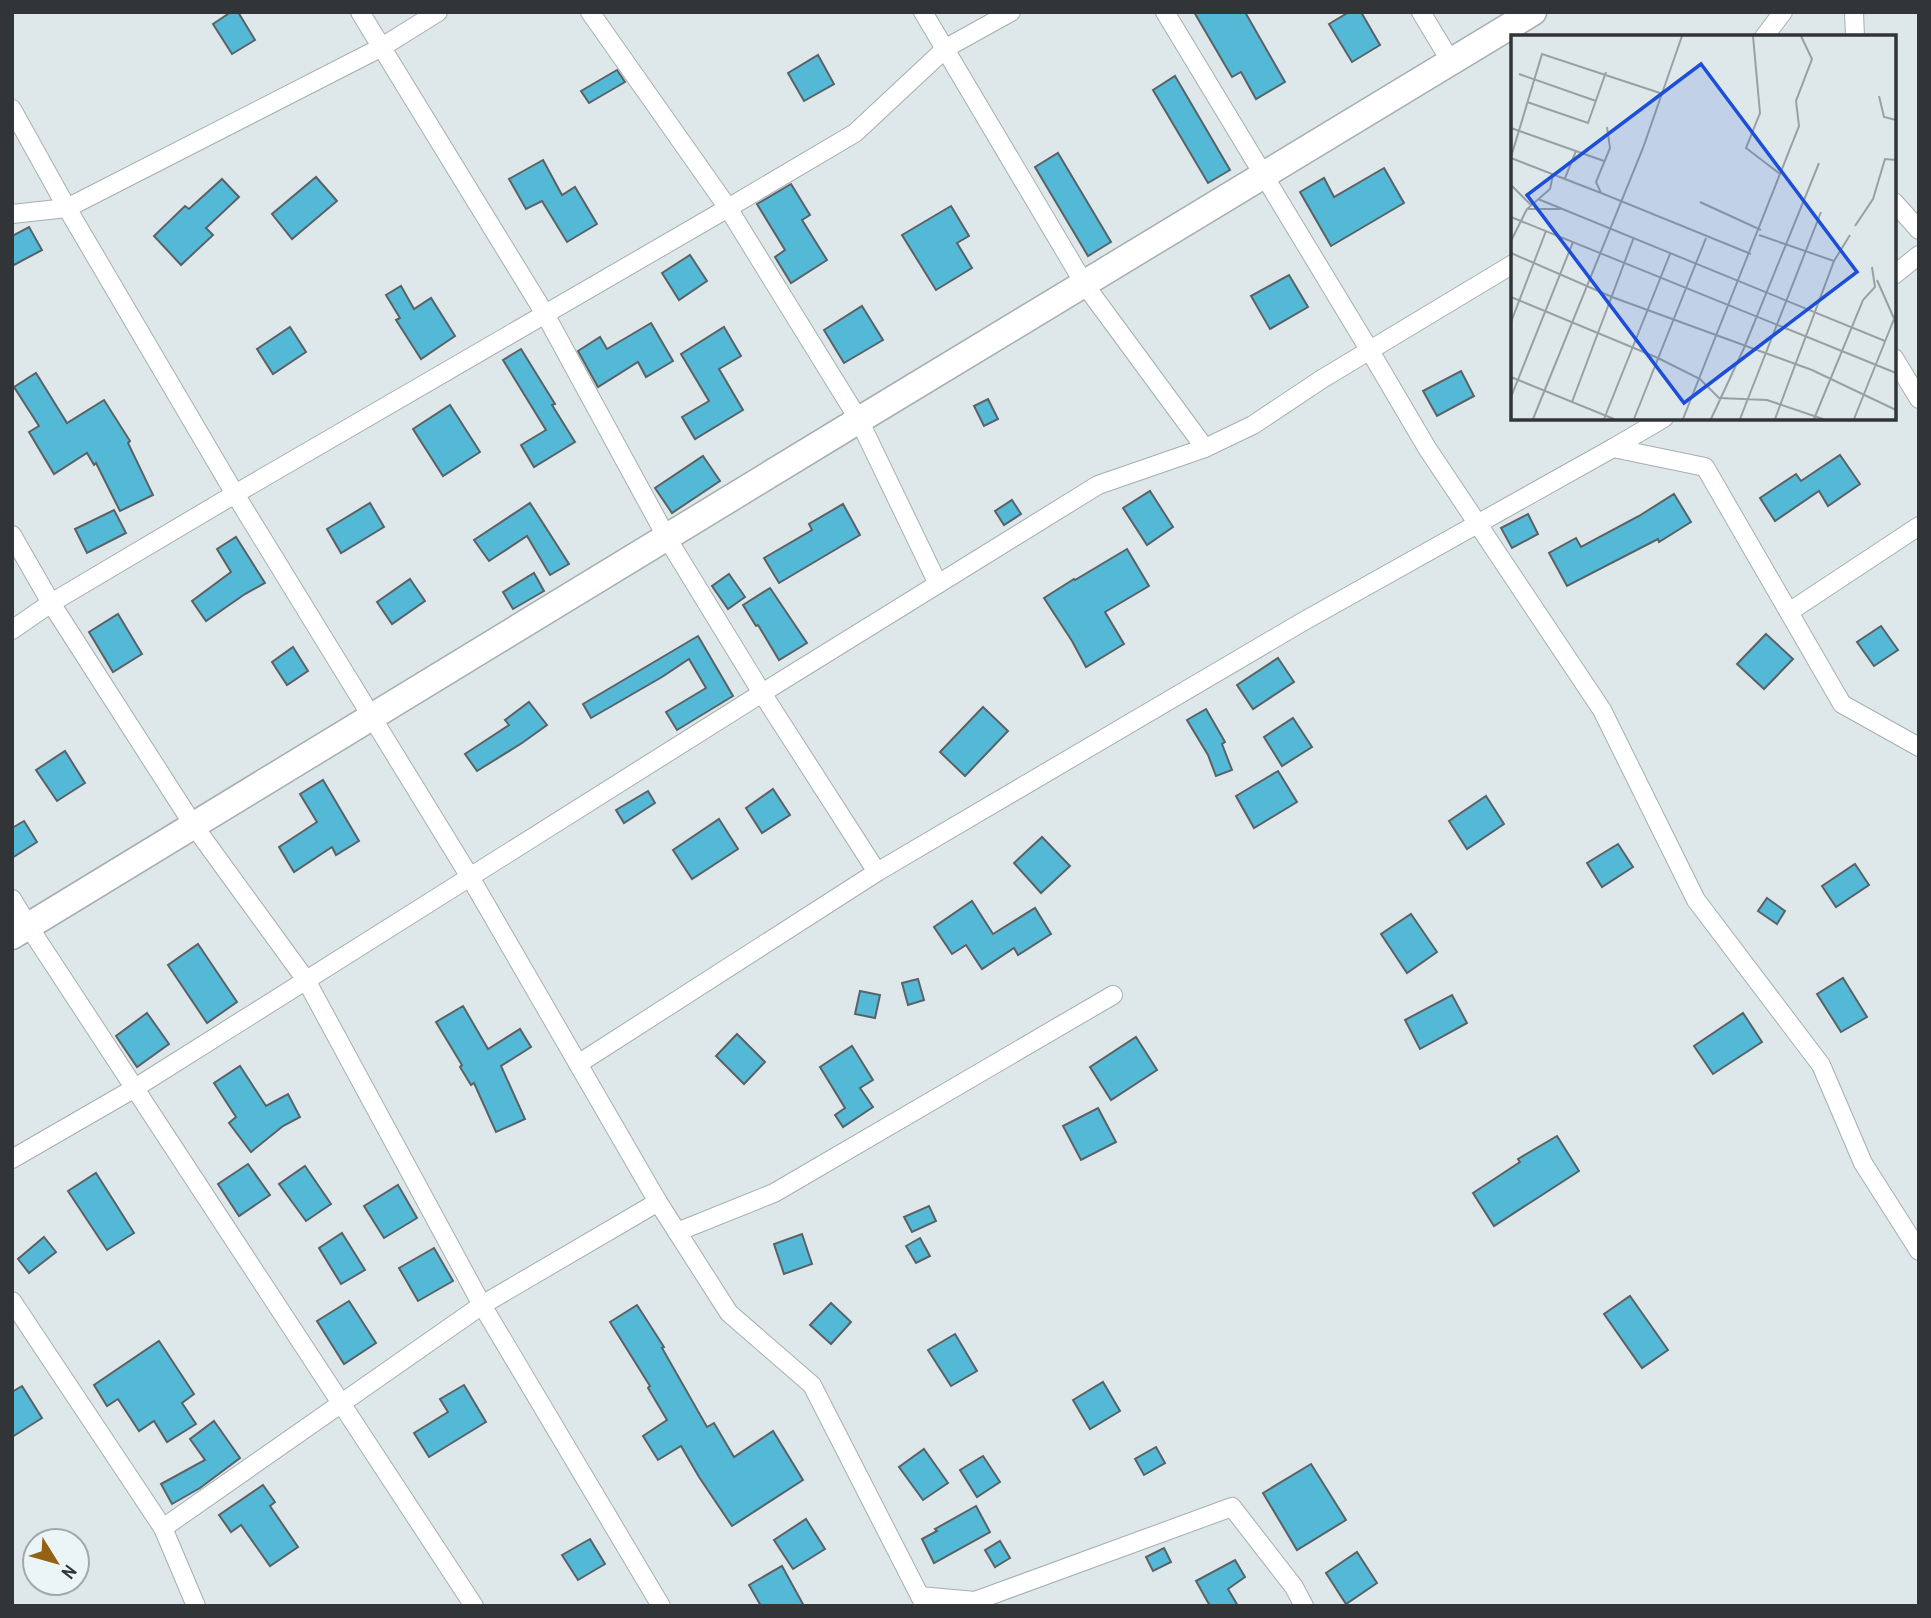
<svg xmlns="http://www.w3.org/2000/svg" width="1931" height="1618" viewBox="0 0 1931 1618" font-family="'Archivo Narrow',sans-serif">
<rect width="100%" height="100%" fill="#dee8eb"/>
<!-- building -->
<g fill="#54b9d7" stroke="#5a6265" stroke-width="2">
<polygon points="231,12 238,12 255,40 232,54 213,24"/>
<polygon points="1194,12 1245,12 1285,82 1256,99 1241,72 1232,77"/>
<polygon points="1349,12 1361,12 1380,45 1352,62 1329,24"/>
<polygon points="818,55 834,84 804,101 788,73"/>
<polygon points="617,70 625,82 589,103 581,91"/>
<polygon points="1175,76 1230,170 1208,183 1153,90"/>
<polygon points="1058,153 1111,242 1088,256 1035,167"/>
<polygon points="543,160 562,195 575,187 597,224 567,242 542,201 526,209 509,179"/>
<polygon points="1384,168 1404,203 1331,246 1300,192 1324,178 1334,197"/>
<polygon points="316,177 337,201 292,239 272,214"/>
<polygon points="222,179 239,197 206,228 213,235 181,265 154,236 185,206 189,209"/>
<polygon points="791,184 810,215 802,220 827,260 791,283 775,257 785,250 757,204"/>
<polygon points="951,206 969,236 957,243 972,268 936,290 902,235"/>
<polygon points="29,227 42,250 12,266 12,236"/>
<polygon points="690,255 707,281 679,300 662,273"/>
<polygon points="1289,275 1308,307 1270,329 1251,296"/>
<polygon points="401,286 414,309 431,298 455,336 421,359 396,320 400,318 386,295"/>
<polygon points="862,306 883,340 844,363 824,330"/>
<polygon points="651,323 673,361 646,377 638,362 598,387 578,351 600,337 607,349"/>
<polygon points="290,327 306,352 273,374 257,349"/>
<polygon points="724,327 741,356 719,369 743,410 695,439 682,417 709,401 681,354"/>
<polygon points="521,349 555,404 552,405 575,442 534,467 521,445 546,430 503,360"/>
<polygon points="1461,371 1474,396 1437,416 1423,391"/>
<polygon points="36,373 67,423 104,400 130,441 128,443 153,495 120,511 96,463 94,465 87,453 54,474 29,432 39,426 14,387"/>
<polygon points="988,399 998,419 984,426 974,406"/>
<polygon points="450,405 480,452 443,476 413,429"/>
<polygon points="1840,455 1860,484 1828,506 1819,491 1775,521 1760,498 1796,474 1801,481"/>
<polygon points="703,456 720,481 672,513 655,488"/>
<polygon points="1150,491 1173,527 1147,545 1123,508"/>
<polygon points="1674,494 1691,522 1659,542 1658,539 1567,586 1549,553 1576,538 1581,547 1639,516"/>
<polygon points="1012,500 1021,514 1004,525 995,511"/>
<polygon points="370,503 384,527 341,553 327,529"/>
<polygon points="530,503 569,564 550,575 527,536 489,561 474,540"/>
<polygon points="843,504 860,535 779,583 764,558 812,530 809,524"/>
<polygon points="114,510 126,533 87,553 75,529"/>
<polygon points="1528,514 1538,534 1512,548 1501,528"/>
<polygon points="236,537 265,583 245,594 206,621 192,601 231,572 217,549"/>
<polygon points="1127,549 1149,586 1105,612 1124,644 1086,667 1072,641 1044,598 1074,579 1075,580"/>
<polygon points="534,573 544,591 513,609 503,592"/>
<polygon points="729,574 745,597 728,609 712,586"/>
<polygon points="410,579 425,601 392,624 377,602"/>
<polygon points="770,588 807,643 779,660 758,625 756,626 743,605"/>
<polygon points="118,614 142,654 113,672 89,632"/>
<polygon points="1881,626 1898,650 1874,666 1857,642"/>
<polygon points="1766,634 1793,659 1764,689 1737,664"/>
<polygon points="698,636 733,696 677,730 666,712 706,688 689,659 662,677 591,718 583,704"/>
<polygon points="293,647 308,671 287,685 272,662"/>
<polygon points="1278,658 1294,682 1253,709 1237,685"/>
<polygon points="529,702 547,725 522,743 477,771 465,754 509,725 505,720"/>
<polygon points="983,707 1008,731 965,776 940,752"/>
<polygon points="1206,709 1225,742 1222,744 1232,770 1216,776 1208,755 1187,720"/>
<polygon points="1293,718 1312,747 1282,766 1264,737"/>
<polygon points="65,751 85,783 57,801 36,770"/>
<polygon points="1278,771 1297,802 1254,828 1236,796"/>
<polygon points="323,780 359,841 336,855 332,847 294,872 279,847 317,822 300,794"/>
<polygon points="773,789 790,815 762,833 746,808"/>
<polygon points="648,791 655,803 624,823 616,810"/>
<polygon points="1486,796 1504,824 1467,849 1449,821"/>
<polygon points="719,819 738,849 692,879 673,850"/>
<polygon points="24,821 37,842 12,858 12,828"/>
<polygon points="1042,837 1070,866 1041,893 1014,863"/>
<polygon points="1618,844 1633,867 1602,887 1587,863"/>
<polygon points="1855,864 1869,885 1836,907 1822,886"/>
<polygon points="1767,898 1785,911 1777,924 1758,911"/>
<polygon points="972,901 993,934 1035,908 1051,934 1018,955 1014,948 982,969 966,945 952,954 934,927"/>
<polygon points="1411,914 1437,952 1407,973 1381,934"/>
<polygon points="198,944 237,1002 207,1023 168,965"/>
<polygon points="1843,978 1867,1017 1841,1032 1817,994"/>
<polygon points="918,979 924,1000 908,1005 902,983"/>
<polygon points="860,991 880,995 875,1018 855,1014"/>
<polygon points="1452,995 1467,1023 1420,1049 1405,1020"/>
<polygon points="463,1006 488,1049 520,1029 531,1047 501,1066 525,1119 496,1132 474,1083 471,1085 460,1067 462,1065 436,1022"/>
<polygon points="147,1013 169,1044 137,1067 116,1036"/>
<polygon points="1743,1013 1762,1042 1713,1074 1694,1046"/>
<polygon points="737,1034 765,1062 744,1084 716,1056"/>
<polygon points="1136,1037 1157,1070 1111,1100 1090,1067"/>
<polygon points="852,1046 873,1080 860,1088 873,1107 843,1127 835,1115 845,1108 820,1067"/>
<polygon points="240,1066 266,1106 288,1094 300,1117 283,1126 251,1152 229,1123 236,1117 214,1083"/>
<polygon points="1098,1108 1116,1142 1081,1160 1063,1126"/>
<polygon points="1557,1136 1579,1171 1494,1226 1473,1193 1520,1162 1518,1159"/>
<polygon points="248,1164 270,1195 239,1216 218,1184"/>
<polygon points="305,1166 331,1204 306,1221 279,1184"/>
<polygon points="96,1173 134,1233 107,1250 68,1191"/>
<polygon points="398,1185 417,1218 384,1238 364,1206"/>
<polygon points="929,1206 936,1221 912,1232 904,1217"/>
<polygon points="342,1233 365,1270 341,1284 319,1248"/>
<polygon points="802,1234 812,1264 784,1274 774,1244"/>
<polygon points="44,1237 56,1252 29,1273 18,1259"/>
<polygon points="920,1238 930,1256 916,1263 906,1246"/>
<polygon points="434,1248 453,1281 418,1301 399,1268"/>
<polygon points="1630,1296 1668,1350 1642,1368 1604,1314"/>
<polygon points="349,1301 376,1343 344,1364 317,1321"/>
<polygon points="831,1303 851,1322 831,1344 810,1325"/>
<polygon points="637,1305 664,1347 662,1348 707,1427 714,1423 734,1457 773,1431 803,1480 732,1526 699,1477 681,1446 658,1460 643,1436 667,1420 648,1388 650,1386 610,1322"/>
<polygon points="955,1334 977,1371 951,1386 928,1350"/>
<polygon points="159,1341 194,1394 182,1403 196,1424 167,1442 154,1421 139,1431 118,1399 107,1406 94,1385"/>
<polygon points="1103,1382 1120,1411 1090,1429 1073,1400"/>
<polygon points="464,1385 486,1422 429,1457 414,1433 448,1412 440,1399"/>
<polygon points="22,1386 42,1418 12,1437 12,1392"/>
<polygon points="214,1421 240,1458 200,1488 172,1504 161,1484 205,1460 190,1439"/>
<polygon points="1156,1447 1165,1463 1144,1475 1135,1459"/>
<polygon points="924,1449 948,1483 923,1500 899,1467"/>
<polygon points="983,1456 1000,1482 977,1497 960,1470"/>
<polygon points="1311,1464 1346,1520 1297,1550 1263,1493"/>
<polygon points="263,1485 275,1502 270,1506 298,1547 270,1566 241,1525 231,1532 219,1515"/>
<polygon points="976,1506 990,1532 934,1563 922,1539 937,1531 935,1529"/>
<polygon points="806,1519 825,1549 793,1569 774,1540"/>
<polygon points="590,1539 605,1564 578,1580 562,1555"/>
<polygon points="1000,1541 1010,1558 995,1567 985,1550"/>
<polygon points="1164,1548 1171,1562 1153,1571 1146,1557"/>
<polygon points="1357,1552 1377,1583 1346,1604 1326,1573"/>
<polygon points="1235,1560 1245,1577 1228,1589 1238,1606 1210,1606 1196,1581"/>
<polygon points="782,1566 804,1606 761,1606 749,1585"/>
</g>
<g fill="none" stroke-linecap="round" stroke-linejoin="round">
<defs>
<g id="street">
<polyline points="360,12 545,314 667,538 762,693 877,872"/>
<polyline points="590,12 728,208 859,420 938,584"/>
<polyline points="923,12 1085,285 1205,448"/>
<polyline points="1165,12 1370,351 1427,448 1602,710 1696,900 1821,1065 1863,1163 1919,1251"/>
<polyline points="1421,12 1451,62"/>
<polyline points="1854,12 1855,37"/>
<polyline points="1764,37 1783,12"/>
<polyline points="12,109 67,208 235,494 470,877 658,1202 729,1313 812,1385 925,1606"/>
<polyline points="1894,202 1919,230"/>
<polyline points="12,214 67,208 382,47 438,12"/>
<polyline points="1894,275 1919,255"/>
<polyline points="1894,358 1919,399"/>
<polyline points="1613,448 1664,418"/>
<polyline points="12,535 51,603 194,826 306,980 482,1305 661,1606"/>
<polyline points="1789,612 1919,526"/>
<polyline points="12,630 51,603 235,494 728,208 855,133 946,48 1011,12"/>
<polyline points="12,899 29,927 474,1606"/>
<polyline points="578,1064 877,872 1304,621 1613,448 1705,467 1842,704 1919,747"/>
<polyline points="12,1159 135,1088 762,693 1098,485 1205,448 1253,425 1322,379 1513,264"/>
<polyline points="677,1232 774,1193 1113,995"/>
<polyline points="12,1301 163,1528 196,1606"/>
<polyline points="163,1528 482,1305 658,1202"/>
<polyline points="920,1596 975,1601 1232,1507 1294,1587 1304,1606"/>
</g>
<polyline id="secondary" points="12,936 859,420 1533,12"/>
</defs>
<!-- street casing -->
<use href="#street" stroke="#a5aeb1" stroke-width="20"/>
<!-- secondary casing -->
<use href="#secondary" stroke="#a5aeb1" stroke-width="29"/>
<!-- street -->
<use href="#street" stroke="#fff" stroke-width="18"/>
<!-- secondary -->
<use href="#secondary" stroke="#fff" stroke-width="26"/>
</g>
<!-- overview -->
<g transform="translate(1511 35)">
<rect width="385" height="385" fill="#dee8eb"/>
<path fill="none" stroke="#99a0a3" stroke-width="2" d="M 242,1 L 249,78 L 235,113 L 269,139M 8,39 L 85,66M 368,61 L 373,82 L 385,85M 16,67 L 77,88 L 95,37M 96,92 L 99,113 L 85,147 L 90,158 L 240,219M 0,93 L 93,126M 0,122 L 31,19 L 152,59M 0,123 L 90,158M 54,143 L 65,116M 0,150 L 20,170M 27,164 L 374,306M 189,167 L 250,195M 17,174 L 50,174M 0,182 L 385,338M 344,191 L 362,164 L 374,124 L 385,125M 248,200 L 323,226M 0,206 L 16,174 L 39,154 L 42,140M 0,218 L 101,262 L 301,335 L 385,375M 366,245 L 385,288M 0,262 L 147,323 L 189,344 L 208,363 L 256,365 L 312,384M 0,287 L 35,196M 0,342 L 103,384M 0,362 L 62,207M 61,367 L 123,202M 22,384 L 132,113 L 171,1M 93,384 L 159,219M 123,384 L 195,203M 172,384 L 288,91 L 285,66 L 301,24 L 290,1M 200,384 L 233,313 L 308,128M 229,384 L 310,177M 264,384 L 323,226 L 339,200M 303,384 L 352,265 L 364,252 L 361,232M 343,384 L 385,279"/>
<path fill="#1d4ed8" fill-opacity="0.15" stroke="#1d4ed8" stroke-width="3.5" d="M 190,29 L 346,237 L 173,368 L 16,160 Z"/>
<rect width="385" height="385" fill="none" stroke="#323537" stroke-width="3.5"/>
</g>
<!-- border -->
<rect width="1931" height="1618" fill="none" stroke="#323537" stroke-width="28"/>
<!-- north arrow -->
<g transform="translate(56 1562) rotate(127)"><circle r="33" fill="#ebf5f8" stroke="#a1a8ab" stroke-width="2"/>
<path d="M0-5L12 26L0 18L-12 26Z" fill="#946115"/>
<text y="-10" font-size="19" font-weight="bold" text-anchor="middle" fill="#323537">N</text>
</g>
</svg>
